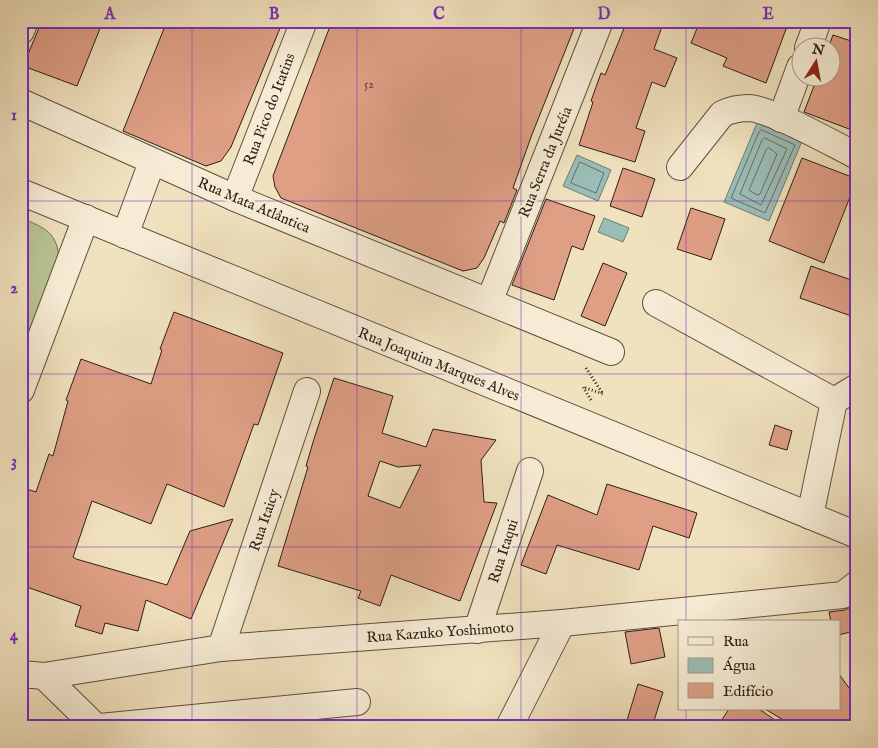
<svg xmlns="http://www.w3.org/2000/svg" width="878" height="748" viewBox="0 0 878 748" font-family="'IM FELL English',serif">
<rect width="100%" height="100%" fill="#f1e2bf"/>
<filter id="stains"><feTurbulence type="fractalNoise" baseFrequency=".004" numOctaves="4"/><feColorMatrix values="0 0 0 0 .2 0 0 0 0 .09 0 0 0 0 .02 0 0 0 .5 -.17"/></filter>
<radialGradient id="worn" r=".72"><stop offset=".6" stop-color="#630" stop-opacity="0"/><stop offset="1" stop-color="#630" stop-opacity=".3"/></radialGradient>
<!-- green -->
<path fill="#b9c392" stroke="#737054" d="M 21,218 C 46,228 58,233 59,261 L 21,354 Z"/>
<!-- water -->
<g fill="#9bbdb7" stroke="#6f7d76">
<polygon points="757,123 802,141 769,221 724,202"/>
<polygon points="577,155 611,170 598,201 563,186"/>
<polygon points="604,218 629,228 623,242 598,232"/>
</g>
<g fill="none" stroke-linecap="round" stroke-linejoin="round">
<!-- shore -->
<g stroke="#646e66" stroke-width="1">
<polygon points="762,130 795,145 765,213 731,198 759,132"/>
<polygon points="765,138 787,149 761,205 740,194 762,140"/>
<polygon points="769,148 777,154 760,194 757,195 749,190 766,150"/>
<polygon points="580,162 604,173 596,193 571,183"/>
</g>
</g>
<!-- building -->
<g fill="#de9f85" stroke="#2d1e15" fill-rule="evenodd">
<polygon points="42,21 89,21 101,26 77,86 23,66"/>
<polygon points="167,21 283,21 231,147 221,161 206,166 123,131"/>
<polygon points="332,21 577,21 531,137 513,188 517,190 504,223 500,221 484,258 477,268 463,271 281,198 275,187 273,176"/>
<polygon points="627,21 664,21 654,49 677,58 665,87 652,82 636,128 645,131 635,162 579,145 593,102 591,101 601,73 605,75"/>
<polygon points="700,21 789,21 766,83 723,66 727,58 691,43"/>
<polygon points="833,35 857,43 857,132 804,112 817,78 830,78 830,48 828,48"/>
<polygon points="802,158 857,179 824,263 769,241"/>
<polygon points="623,168 655,179 642,217 610,206"/>
<polygon points="546,199 595,216 583,250 572,246 554,300 512,285"/>
<polygon points="691,208 725,219 711,260 677,249"/>
<polygon points="603,263 627,273 605,326 581,316"/>
<polygon points="811,266 857,282 857,318 800,298"/>
<polygon points="174,312 283,353 258,425 254,424 224,507 167,484 151,524 92,501 73,557 76,559 167,585 190,531 233,519 191,619 146,600 138,631 105,623 102,634 75,626 81,606 21,585 21,487 36,492 49,454 53,456 68,401 66,400 81,359 151,384 162,350 160,349"/>
<path d="M 334,378 L 393,396 L 382,433 L 426,447 L 433,429 L 496,440 L 481,460 L 484,502 L 497,503 L 460,601 L 391,575 L 380,606 L 358,598 L 361,591 L 278,566 L 308,467 L 306,466 L 314,439 ZM 380,461 L 398,467 L 421,465 L 400,508 L 368,496 Z"/>
<polygon points="775,425 792,431 787,450 769,445"/>
<polygon points="607,484 697,513 689,538 653,526 639,570 557,545 546,574 521,565 548,495 597,515"/>
<polygon points="857,603 857,630 839,635 839,622 831,622 829,612 845,610"/>
<polygon points="659,628 665,657 631,664 625,632"/>
<polygon points="839,674 857,699 857,727 795,727 765,709 839,709"/>
<polygon points="638,684 663,692 652,727 625,727"/>
<polygon points="729,709 759,709 785,727 717,727"/>
</g>
<g fill="none" stroke-linecap="round" stroke-linejoin="round">
<defs>
<g id="minor">
<polyline points="21,31 25,21"/>
<polyline points="808,48 818,21"/>
<polyline points="21,102 235,198 611,352"/>
<polyline points="781,119 800,67"/>
<path d="M 680,167 L 722,114 C 730,110 739,108 749,108 C 772,109 833,144 857,156"/>
<polyline points="21,192 857,535"/>
<polyline points="235,198 304,21"/>
<polyline points="125,235 152,162"/>
<polyline points="489,302 600,21"/>
<polyline points="656,303 834,401"/>
<polyline points="21,390 86,218"/>
<polyline points="810,516 834,401 857,387"/>
<polyline points="477,630 530,471"/>
<polyline points="221,648 307,391"/>
<polyline points="21,674 44,676 221,648 562,623 843,595 857,584"/>
<polyline points="44,676 96,727"/>
<polyline points="100,727 357,702"/>
<polyline points="509,727 562,623"/>
</g>
</defs>
<!-- minor casing -->
<use href="#minor" stroke="#5e4f40" stroke-width="28"/>
<!-- path -->
<polyline stroke="#2d1e15" stroke-width="3" stroke-dasharray="1 2.5" stroke-linecap="butt" points="586,368 603,394 583,387 591,400"/>
<!-- minor -->
<use href="#minor" stroke="#f6ecd5" stroke-width="26"/>
</g>
<!-- grid -->
<path fill="none" stroke="#7b2cbf" stroke-width="1" stroke-opacity="0.55" d="M 192,21 L 192,727M 357,21 L 357,727M 521,21 L 521,727M 686,21 L 686,622M 21,201 L 857,201M 21,374 L 857,374M 21,547 L 857,547M 686,709 L 686,727"/>
<g text-anchor="middle" stroke-width="4.5" stroke-linejoin="round" paint-order="stroke">
<!-- number labels -->
<g font-size="12" fill="#593e31">
<text x="369" y="88">52</text>
</g>
<!-- street labels -->
<g font-size="15" fill="#2d1e15" stroke="#f6ecd5">
<text transform="translate(269 109) rotate(-69)" y="5">Rua Pico do Itatins</text>
<text transform="translate(545 162) rotate(-68)" y="5">Rua Serra da Juréia</text>
<text transform="translate(254 205) rotate(23)" y="5">Rua Mata Atlântica</text>
<text transform="translate(439 364) rotate(22)" y="5">Rua Joaquim Marques Alves</text>
<text transform="translate(264 520) rotate(-71)" y="5">Rua Itaicy</text>
<text transform="translate(503 551) rotate(-72)" y="5">Rua Itaqui</text>
<text transform="translate(440 632) rotate(-4)" y="5">Rua Kazuko Yoshimoto</text>
</g>
</g>
<!-- margin -->
<rect width="878" height="748" fill="none" stroke="#f1e2bf" stroke-width="55"/>
<!-- legend -->
<rect x="678" y="620" width="162" height="90" fill="#f6ecd5" stroke="#a69a88"/>
<rect x="688" y="637" width="25" height="8" fill="#f6ecd5" stroke="#a69a88"/>
<text x="723" y="646" font-size="15" fill="#2d1e15">Rua</text>
<rect x="688" y="658" width="25" height="15" fill="#9bbdb7" stroke="#a69a88"/>
<text x="723" y="670" font-size="15" fill="#2d1e15">Água</text>
<rect x="688" y="683" width="25" height="15" fill="#de9f85" stroke="#a69a88"/>
<text x="723" y="696" font-size="15" fill="#2d1e15">Edifício</text>
<!-- north arrow -->
<g transform="translate(816 62) rotate(11)"><circle r="24" fill="#f6ecd5" stroke="#a69a88"/>
<path d="M0-4L9 19L0 12L-9 19Z" fill="#8f2418"/>
<text y="-8" font-size="14" font-weight="bold" text-anchor="middle" fill="#2d1e15">N</text>
</g>
<rect x="28" y="28" width="822" height="692" fill="none" stroke="#7b2cbf" stroke-width="2"/>
<g font-size="16" text-anchor="middle" font-weight="bold" fill="#7b2cbf">
<text x="110" y="19">A</text>
<text x="274" y="19">B</text>
<text x="439" y="19">C</text>
<text x="604" y="19">D</text>
<text x="768" y="19">E</text>
<text x="14" y="120">1</text>
<text x="14" y="293">2</text>
<text x="14" y="466">3</text>
<text x="14" y="640">4</text>
</g>
<rect width="100%" height="100%" filter="url(#stains)"/>
<rect width="100%" height="100%" fill="url(#worn)"/>
</svg>
